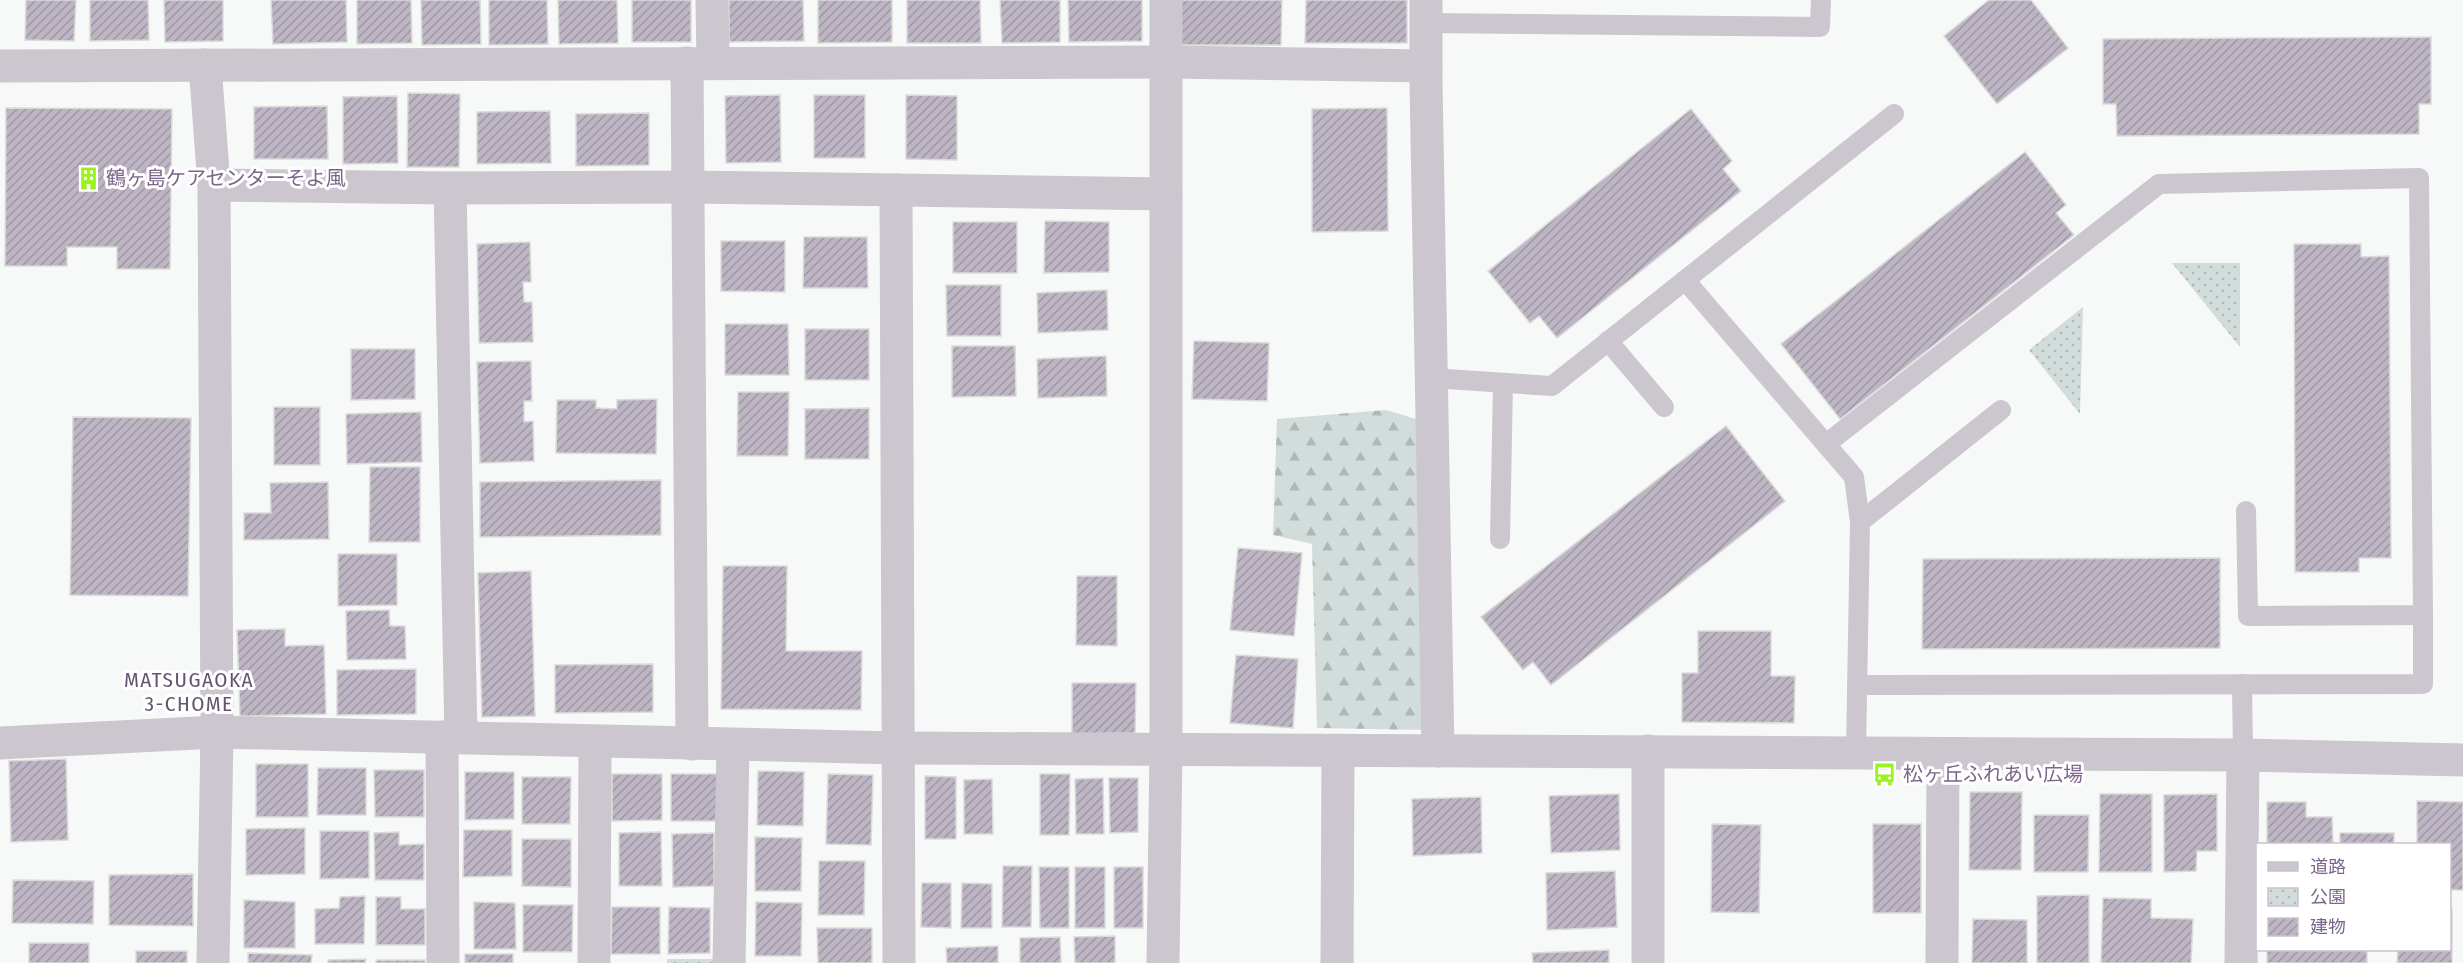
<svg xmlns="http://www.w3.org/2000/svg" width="2463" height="963" viewBox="0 0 2463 963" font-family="'Fira Sans Condensed','Noto Sans JP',sans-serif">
<defs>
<pattern id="forest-firs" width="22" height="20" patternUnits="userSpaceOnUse" patternTransform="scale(1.5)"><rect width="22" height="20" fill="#d2dddb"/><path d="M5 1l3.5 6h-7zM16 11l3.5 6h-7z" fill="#afb7b7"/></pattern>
<pattern id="park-dots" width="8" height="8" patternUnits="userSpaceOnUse" patternTransform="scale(1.5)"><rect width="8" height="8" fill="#d2dddb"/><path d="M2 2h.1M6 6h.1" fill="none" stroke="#afb7b7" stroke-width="1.8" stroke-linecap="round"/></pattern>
<pattern id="building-hatch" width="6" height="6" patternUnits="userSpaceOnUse" patternTransform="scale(1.5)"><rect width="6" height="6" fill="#bdb5c3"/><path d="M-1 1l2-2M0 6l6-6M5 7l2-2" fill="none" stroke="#9f97a4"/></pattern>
</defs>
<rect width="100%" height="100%" fill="#f6f9f7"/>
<!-- forest -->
<polygon fill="url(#forest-firs)" points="1386,410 1416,419 1425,730 1317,728 1312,544 1273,535 1277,419"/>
<!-- park -->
<g fill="url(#park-dots)">
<polygon points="2172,263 2240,263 2240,346 2239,346"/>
<polygon points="2083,307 2080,414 2029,350"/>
<rect x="667" y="959" width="53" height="4"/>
</g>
<!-- building -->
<g fill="url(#building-hatch)" stroke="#d9dbd9" stroke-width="1.5">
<polygon points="26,0 76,0 74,41 25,40"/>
<polygon points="90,0 148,0 149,40 90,41"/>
<polygon points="164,0 223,0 223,41 165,42"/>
<polygon points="271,0 346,0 347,42 273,44"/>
<polygon points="357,0 411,0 412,43 357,44"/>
<polygon points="421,0 480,0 481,44 422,45"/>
<polygon points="489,0 547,0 548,44 489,45"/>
<polygon points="558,0 617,0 618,43 559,44"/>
<rect x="632" y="0" width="59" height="42"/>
<polygon points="729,0 803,0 804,41 729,42"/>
<polygon points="818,0 892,0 892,42 818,43"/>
<polygon points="907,0 980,0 981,43 907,43"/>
<polygon points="1000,0 1060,0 1060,42 1002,43"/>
<polygon points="1068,0 1142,0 1142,41 1069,42"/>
<polygon points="1180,0 1282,0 1281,45 1180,45"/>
<polygon points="1306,0 1407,0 1407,43 1305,43"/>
<polygon points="1989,0 2031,0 2068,48 1997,104 1944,36"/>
<polygon points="2431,37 2431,104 2419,104 2419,134 2117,136 2116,104 2103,104 2103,39"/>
<polygon points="408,93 460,94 459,167 407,167"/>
<polygon points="780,95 781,162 726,163 725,96"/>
<rect x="814" y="95" width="51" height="63"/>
<polygon points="906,95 957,96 957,160 906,159"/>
<polygon points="397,96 398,163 343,164 343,97"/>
<polygon points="327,106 328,159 254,159 254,107"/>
<polygon points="6,108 172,109 170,269 117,269 117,247 67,247 67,266 5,266"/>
<polygon points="1387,108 1388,231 1312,232 1312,109"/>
<polygon points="1691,109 1732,161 1723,169 1741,191 1557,338 1539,316 1530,323 1488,271"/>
<polygon points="550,111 551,163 477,164 477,112"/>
<polygon points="649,113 649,165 576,166 576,114"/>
<polygon points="2025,152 2066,205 2056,213 2074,235 1840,419 1781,344"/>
<polygon points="1045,221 1109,222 1109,272 1044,273"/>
<rect x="953" y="222" width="64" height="51"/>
<polygon points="804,237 867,237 868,288 803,288"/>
<polygon points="721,241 785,241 785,292 721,291"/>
<polygon points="530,242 531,282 523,282 524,302 532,302 533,342 479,343 477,244"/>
<polygon points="2294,244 2361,244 2361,257 2389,256 2391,558 2359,558 2359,572 2295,572"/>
<polygon points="946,285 1001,285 1001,336 947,336"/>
<polygon points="1107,290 1108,330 1038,333 1037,293"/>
<polygon points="725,324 788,324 789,375 725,375"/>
<rect x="805" y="329" width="64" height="51"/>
<polygon points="1194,341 1269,343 1267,401 1192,399"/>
<polygon points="952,346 1015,346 1016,396 952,397"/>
<polygon points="351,349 415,349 415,399 351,400"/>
<polygon points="1106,356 1107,396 1038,398 1037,359"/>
<polygon points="531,361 532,401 524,401 524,422 533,421 534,461 480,463 477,362"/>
<polygon points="738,392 789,392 788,456 737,456"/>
<polygon points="657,399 656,454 556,453 557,400 596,400 596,408 617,409 617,400"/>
<rect x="274" y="407" width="46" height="58"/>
<polygon points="869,408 869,459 805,459 805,409"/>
<polygon points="421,412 422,462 347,464 346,414"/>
<polygon points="73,417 191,418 188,596 70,595"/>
<polygon points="1726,426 1785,501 1551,685 1533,662 1523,670 1481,617"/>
<polygon points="370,467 420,467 420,542 369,542"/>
<polygon points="661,480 661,535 480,537 480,482"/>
<polygon points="328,482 329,539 244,540 244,513 271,513 270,483"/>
<polygon points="1238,548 1302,553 1294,636 1230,630"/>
<polygon points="338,554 397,554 397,605 338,606"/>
<polygon points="2220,558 2220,648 1922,649 1923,559"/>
<polygon points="723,566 787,566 786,651 862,651 861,710 721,709"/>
<polygon points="531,571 535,716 482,717 478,573"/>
<polygon points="1077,576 1117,576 1117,646 1076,645"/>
<polygon points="389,610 390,626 405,626 406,659 347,660 346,611"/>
<polygon points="285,629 285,646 324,645 326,714 240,716 237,630"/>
<polygon points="1698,631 1771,631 1771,676 1795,676 1794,723 1682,722 1682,673 1698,673"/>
<polygon points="1236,655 1298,659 1293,728 1230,723"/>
<polygon points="653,664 653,712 555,713 555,665"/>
<polygon points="416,669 416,714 337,715 337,670"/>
<polygon points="1072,683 1136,683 1135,733 1072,734"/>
<polygon points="66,759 68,840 11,842 9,761"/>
<rect x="256" y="764" width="52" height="53"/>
<polygon points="318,768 366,768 366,815 317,815"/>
<polygon points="374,770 424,770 424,817 375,817"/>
<polygon points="758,771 804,772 803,826 757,825"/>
<polygon points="465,772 514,772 514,819 465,820"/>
<polygon points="612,774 662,774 662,820 612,821"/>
<rect x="671" y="774" width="49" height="47"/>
<polygon points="828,774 873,775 871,845 826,844"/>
<polygon points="1040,774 1070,774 1069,835 1040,835"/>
<polygon points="925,776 956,777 956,839 925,839"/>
<polygon points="522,777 571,777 570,824 522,824"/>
<polygon points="1103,778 1104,834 1076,834 1075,779"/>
<polygon points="1109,778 1138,778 1138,832 1110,833"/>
<polygon points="992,779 993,834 964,834 964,780"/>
<polygon points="1970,792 2022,792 2021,870 1969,870"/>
<polygon points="1619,794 1620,850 1551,853 1549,796"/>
<polygon points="2100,794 2152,794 2152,872 2099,872"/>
<polygon points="2217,794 2217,851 2197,851 2196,871 2164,872 2164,795"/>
<polygon points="1481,797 1482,853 1413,856 1412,799"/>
<polygon points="2417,801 2463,802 2463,890 2450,890 2450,844 2417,844"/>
<polygon points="2267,802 2306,802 2306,817 2332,817 2333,844 2267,844"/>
<polygon points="2034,815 2089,815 2088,872 2034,872"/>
<polygon points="1712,824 1761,825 1759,913 1711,912"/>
<rect x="1873" y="824" width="48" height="89"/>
<polygon points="305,828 305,874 246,875 246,829"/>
<polygon points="464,830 512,830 512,876 463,877"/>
<polygon points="320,831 369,831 369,878 320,879"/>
<polygon points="399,832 399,845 424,844 424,880 375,880 374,833"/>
<polygon points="661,832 662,886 619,886 619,833"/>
<polygon points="714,833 714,886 673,887 672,834"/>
<rect x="2340" y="833" width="54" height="11"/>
<polygon points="755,837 802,838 801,891 755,891"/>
<polygon points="522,839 571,839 571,887 522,886"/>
<polygon points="819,861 865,861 864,915 818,915"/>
<polygon points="1003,866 1032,866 1031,927 1002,927"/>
<polygon points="1039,867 1069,867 1069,928 1040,928"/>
<rect x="1075" y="867" width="30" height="61"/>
<rect x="1114" y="867" width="29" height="61"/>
<polygon points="1615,871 1617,927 1547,930 1546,873"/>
<polygon points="193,874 193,926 109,925 109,875"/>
<polygon points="13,880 94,881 93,924 12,923"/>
<polygon points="922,883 951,883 951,928 921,927"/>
<polygon points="962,883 992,884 992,928 961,928"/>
<polygon points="2089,895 2089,963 2037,963 2037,896"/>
<polygon points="365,896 364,944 315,944 315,909 339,908 340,897"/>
<polygon points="376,897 401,897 401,909 425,909 425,945 376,945"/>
<polygon points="2103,898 2151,899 2151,918 2193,919 2191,963 2101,963"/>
<polygon points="244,900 295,902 295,948 244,948"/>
<polygon points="474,902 515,903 516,949 474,949"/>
<polygon points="756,902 802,903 801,956 755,956"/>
<polygon points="523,905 573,905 572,952 523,952"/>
<polygon points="612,907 660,907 660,954 611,954"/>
<polygon points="669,907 710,908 710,953 668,954"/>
<polygon points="2450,909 2452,909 2452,963 2397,963 2398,950 2450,950"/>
<polygon points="1973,919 2027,920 2027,963 1972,963"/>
<polygon points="817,928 872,928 872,963 818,963"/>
<polygon points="1115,936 1115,963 1075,963 1074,937"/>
<polygon points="1060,937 1061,963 1020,963 1020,938"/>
<rect x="29" y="943" width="60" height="20"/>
<polygon points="998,946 998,963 947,963 946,948"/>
<polygon points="1609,950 1609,963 1533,963 1532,953"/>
<rect x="2267" y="950" width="100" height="13"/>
<rect x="136" y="951" width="51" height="12"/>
<polygon points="248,953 312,955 311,963 248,963"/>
<rect x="465" y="954" width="48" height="9"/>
<polygon points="366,959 365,963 328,963 328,960"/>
<rect x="376" y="960" width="49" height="3"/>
</g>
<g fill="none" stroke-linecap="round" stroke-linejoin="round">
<!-- lane -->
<g stroke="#ccc6cf" stroke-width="20">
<polyline points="1426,23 1820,27 1821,0"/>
<polyline points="1685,280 1854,477 1860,522 1856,753"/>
<polyline points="1608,341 1664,407"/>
<polyline points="1431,378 1552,386 1894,114"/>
<polyline points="1826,444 2159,184 2419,178 2423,615 2248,616 2246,511"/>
<polyline points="1860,522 2001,410"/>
<polyline points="1500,539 1503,383"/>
<polyline points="2242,684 2243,755"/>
<polyline points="1857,685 2423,684 2423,615"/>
</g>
<!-- street -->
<g stroke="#ccc6cf" stroke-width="33">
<polyline points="712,0 713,63"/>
<polyline points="1426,0 1426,82 1438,751"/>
<polyline points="687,63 692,744"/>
<polyline points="205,65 214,185 217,732 213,963"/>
<polyline points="0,66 1167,62 1426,66"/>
<polyline points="214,185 450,188 688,187 1166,194"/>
<polyline points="450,188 461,737"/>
<polyline points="896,190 899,963"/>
<polyline points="442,737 443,963"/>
<polyline points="0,743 217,732 898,748 2243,755 2463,760"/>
<polyline points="594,963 595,743"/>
<polyline points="729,963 733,745"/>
<polyline points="1163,963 1166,751 1166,0"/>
<polyline points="1337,963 1338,752"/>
<polyline points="1648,963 1648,751"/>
<polyline points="1942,963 1943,754"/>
<polyline points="2241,963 2243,755"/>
</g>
</g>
<!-- icons -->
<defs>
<symbol id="building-bare" viewBox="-9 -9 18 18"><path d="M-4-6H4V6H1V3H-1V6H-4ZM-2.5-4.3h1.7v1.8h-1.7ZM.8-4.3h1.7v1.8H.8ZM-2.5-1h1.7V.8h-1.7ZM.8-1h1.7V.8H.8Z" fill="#9bf31c" stroke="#fff" stroke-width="2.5" paint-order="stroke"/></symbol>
<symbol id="bus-bare" viewBox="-9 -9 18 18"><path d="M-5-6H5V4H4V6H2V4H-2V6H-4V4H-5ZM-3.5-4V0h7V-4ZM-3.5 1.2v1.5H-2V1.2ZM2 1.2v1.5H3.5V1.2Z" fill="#9bf31c" stroke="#fff" stroke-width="2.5" paint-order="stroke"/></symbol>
</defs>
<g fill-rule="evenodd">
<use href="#building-bare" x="72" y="162" width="33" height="33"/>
<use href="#bus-bare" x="1868" y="758" width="33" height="33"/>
</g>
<g text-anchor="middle" stroke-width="6" stroke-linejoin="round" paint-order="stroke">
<!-- poi labels -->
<g font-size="20" fill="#7c658a" stroke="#fff" text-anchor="start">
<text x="106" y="185">鶴ヶ島ケアセンターそよ風</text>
<text x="1903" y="781">松ヶ丘ふれあい広場</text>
</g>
<!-- neighbourhood labels -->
<g font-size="21" letter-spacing="1.5" fill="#64546f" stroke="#fff">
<text x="189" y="687">MATSUGAOKA<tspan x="189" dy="24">3-CHOME</tspan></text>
</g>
</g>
<!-- legend -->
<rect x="2256" y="843" width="195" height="108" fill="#ffffff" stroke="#cbc1d0" stroke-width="1.5"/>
<rect x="2268" y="862" width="30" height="9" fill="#ccc6cf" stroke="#cbc1d0" stroke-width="1.5"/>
<text x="2310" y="873" font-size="18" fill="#7c658a">道路</text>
<rect x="2268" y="888" width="30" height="18" fill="url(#park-dots)" stroke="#cbc1d0" stroke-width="1.5"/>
<text x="2310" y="903" font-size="18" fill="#7c658a">公園</text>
<rect x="2268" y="918" width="30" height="18" fill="url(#building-hatch)" stroke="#cbc1d0" stroke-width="1.5"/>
<text x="2310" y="933" font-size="18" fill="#7c658a">建物</text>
</svg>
